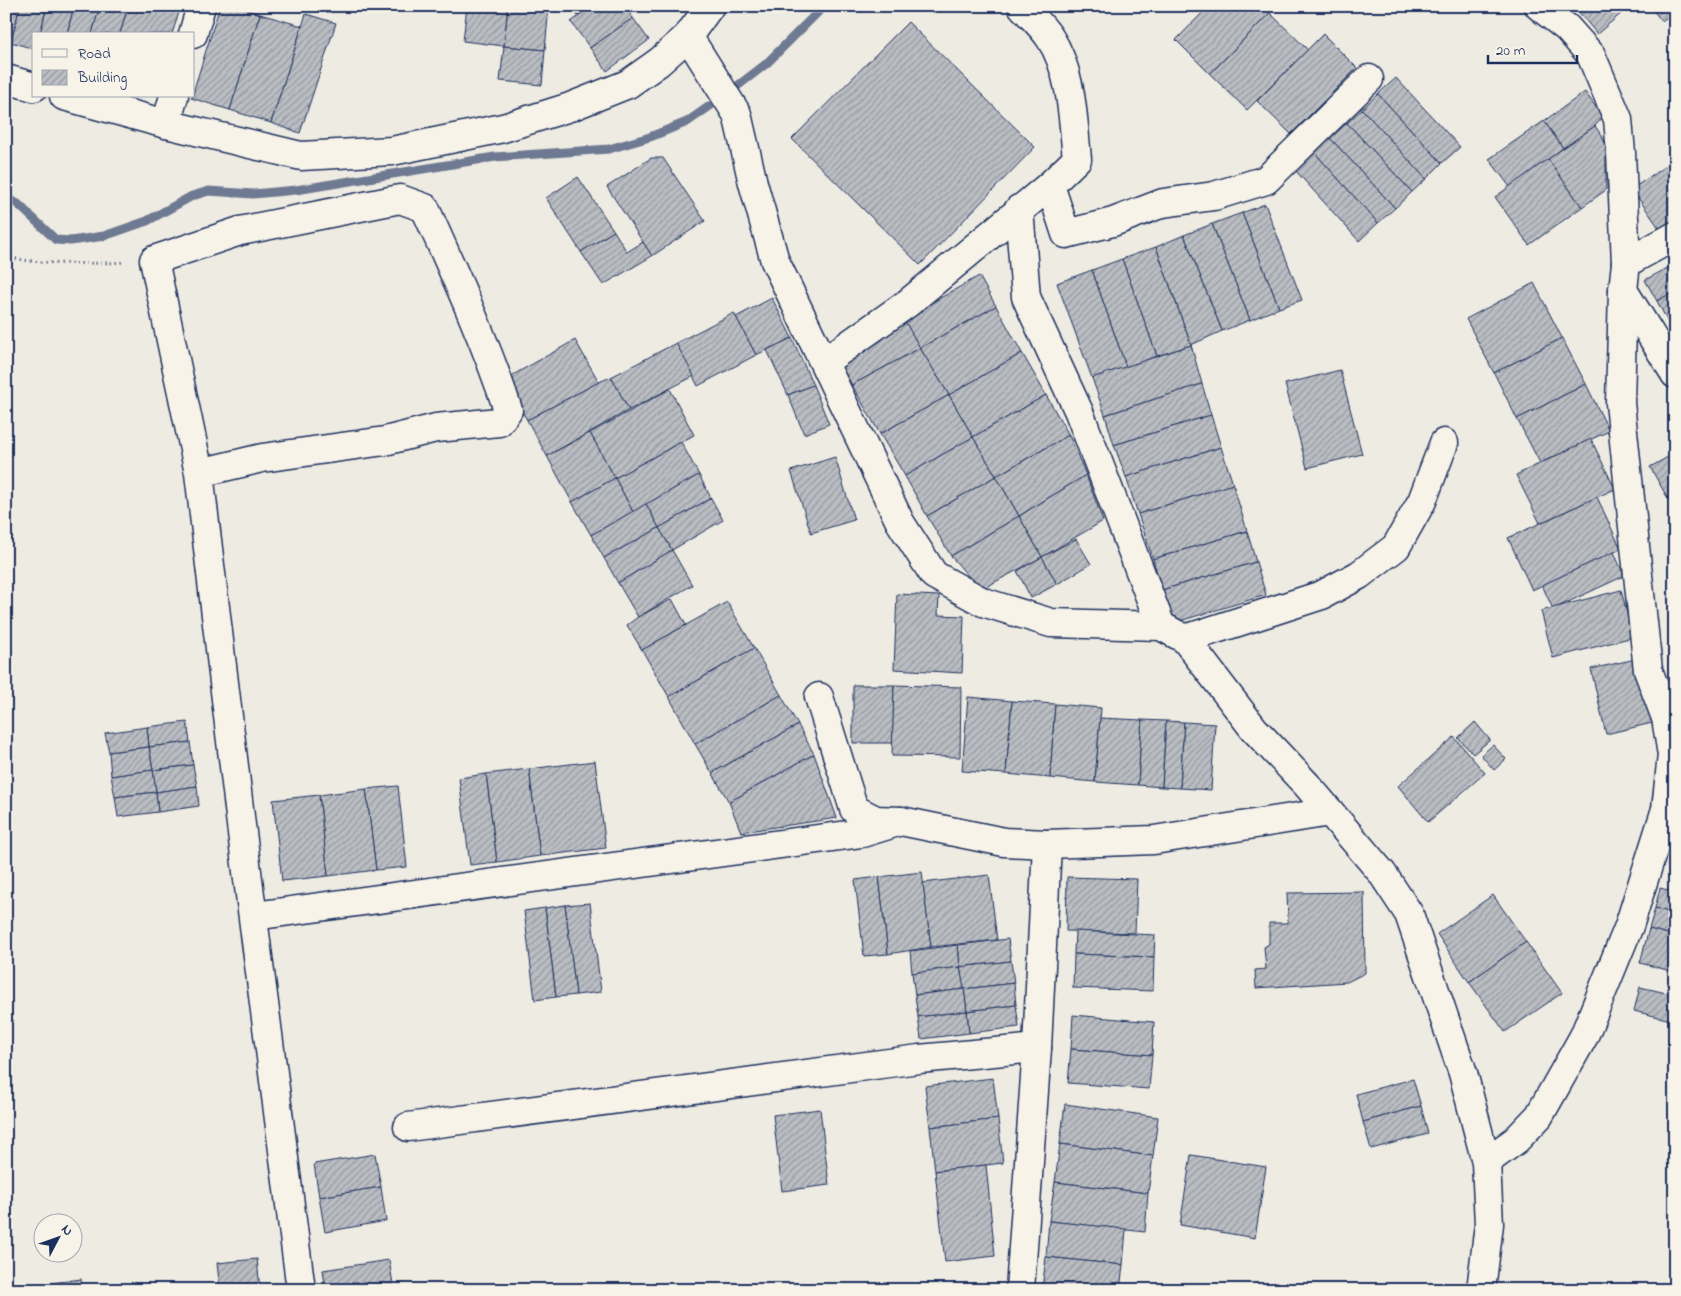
<svg xmlns="http://www.w3.org/2000/svg" width="1681" height="1296" viewBox="0 0 1681 1296" font-family="'Indie Flower',sans-serif">
<defs>
<pattern id="building-hatch" width="6" height="6" patternUnits="userSpaceOnUse" patternTransform="scale(1.25)"><rect width="6" height="6" fill="#babdc2"/><path d="M-1 1l2-2M0 6l6-6M5 7l2-2" fill="none" stroke="#969aa1"/></pattern>
</defs>
<rect width="100%" height="100%" fill="#eeebe2"/>
<filter id="ink" filterUnits="userSpaceOnUse"><feTurbulence type="fractalNoise" baseFrequency=".02" numOctaves="2"/><feDisplacementMap in="SourceGraphic" scale="10" xChannelSelector="R" yChannelSelector="G"/><feConvolveMatrix kernelMatrix="1 2 1 2 8 2 1 2 1" color-interpolation-filters="sRGB"/></filter>
<g filter="url(#ink)">
<g fill="none" stroke-linecap="round" stroke-linejoin="round">
<!-- stream -->
<polyline stroke="#6e7992" stroke-width="9" points="6,198 18,204 56,240 71,241 104,236 147,221 192,196 209,191 253,194 296,190 495,157 609,149 650,137 687,122 727,94 766,64 824,6"/>
</g>
<!-- building -->
<g fill="url(#building-hatch)" stroke="#1b2f5e">
<polygon points="6,6 20,6 11,42 6,41"/>
<polygon points="20,6 47,6 40,34 34,34 34,49 11,42"/>
<polygon points="47,6 74,6 67,34 40,34"/>
<polygon points="74,6 100,6 92,34 67,34"/>
<polygon points="100,6 128,6 120,34 92,34"/>
<polygon points="128,6 181,6 172,34 120,34"/>
<polygon points="220,6 236,6 260,14 230,110 191,98 194,96 194,89"/>
<polygon points="467,6 508,6 504,46 463,41"/>
<polygon points="508,6 549,6 545,50 504,46"/>
<polygon points="571,6 593,6 578,16"/>
<polygon points="593,6 625,6 633,18 590,48 571,22"/>
<polygon points="1199,6 1209,6 1204,11"/>
<polygon points="1209,6 1264,6 1270,13 1210,74 1176,40"/>
<polygon points="1574,6 1630,6 1597,34"/>
<polygon points="1649,6 1675,6 1675,11 1662,21"/>
<polygon points="1270,13 1308,50 1247,110 1210,74"/>
<polygon points="260,14 302,26 271,123 230,110"/>
<polygon points="306,14 336,23 300,133 271,123"/>
<polygon points="633,18 649,40 607,71 590,48"/>
<polygon points="908,22 1035,147 920,265 792,139"/>
<polygon points="1323,34 1357,68 1291,134 1257,101"/>
<polygon points="504,46 545,50 542,85 500,81"/>
<polygon points="1396,78 1460,147 1442,163 1378,94"/>
<polygon points="1585,92 1603,117 1595,126 1563,148 1544,121"/>
<polygon points="1378,94 1442,163 1426,179 1362,109"/>
<polygon points="1362,109 1426,179 1412,192 1347,123"/>
<polygon points="1544,121 1563,148 1510,187 1489,159"/>
<polygon points="1347,123 1412,192 1395,208 1330,138"/>
<polygon points="1595,126 1602,136 1606,146 1606,190 1582,207 1548,159"/>
<polygon points="1330,138 1395,208 1378,223 1314,152"/>
<polygon points="1314,152 1378,223 1359,241 1294,169"/>
<polygon points="651,158 663,158 705,221 652,256 607,187"/>
<polygon points="1548,159 1582,207 1529,245 1495,197"/>
<polygon points="1671,162 1675,167 1675,227 1664,235 1632,189"/>
<polygon points="578,177 614,231 581,252 546,198"/>
<polygon points="1265,204 1302,300 1279,308 1242,213"/>
<polygon points="1242,213 1279,308 1250,320 1212,224"/>
<polygon points="1212,224 1250,320 1222,331 1184,235"/>
<polygon points="614,231 627,252 643,242 652,256 603,285 581,252"/>
<polygon points="1184,235 1222,331 1191,345 1156,247"/>
<polygon points="1156,247 1191,345 1157,356 1122,259"/>
<polygon points="1122,259 1157,356 1126,367 1092,270"/>
<polygon points="1675,264 1675,291 1657,301 1645,280"/>
<polygon points="1092,270 1126,367 1092,378 1057,283"/>
<polygon points="979,276 996,306 920,348 903,319"/>
<polygon points="1534,283 1562,338 1494,373 1466,319"/>
<polygon points="1675,291 1675,321 1669,324 1657,301"/>
<polygon points="772,298 792,338 756,355 736,317"/>
<polygon points="996,306 1022,353 949,395 920,348"/>
<polygon points="734,313 756,355 698,386 676,343"/>
<polygon points="1675,321 1675,333 1669,324"/>
<polygon points="906,323 920,348 852,385 838,361"/>
<polygon points="792,338 813,385 788,395 767,350"/>
<polygon points="1562,338 1586,384 1517,419 1494,373"/>
<polygon points="575,340 599,382 527,420 504,380"/>
<polygon points="676,343 694,376 629,410 611,377"/>
<polygon points="1191,345 1202,384 1105,415 1092,378"/>
<polygon points="920,348 949,395 880,434 852,385"/>
<polygon points="1022,353 1046,395 973,437 949,395"/>
<polygon points="1340,370 1362,454 1307,468 1285,384"/>
<polygon points="611,377 629,410 547,456 527,420 599,382"/>
<polygon points="1202,384 1211,415 1114,445 1105,415"/>
<polygon points="1586,384 1609,431 1540,463 1517,419"/>
<polygon points="813,385 829,424 804,434 788,395"/>
<polygon points="670,389 694,435 615,478 590,433"/>
<polygon points="949,395 973,437 905,476 880,434"/>
<polygon points="1046,395 1069,435 996,476 973,437"/>
<polygon points="1211,415 1221,447 1126,477 1114,445"/>
<polygon points="590,433 615,478 572,502 547,456"/>
<polygon points="1069,435 1086,475 1019,516 996,476"/>
<polygon points="973,437 996,476 927,516 905,476"/>
<polygon points="1591,439 1615,489 1540,523 1516,475"/>
<polygon points="681,442 699,475 633,512 615,478"/>
<polygon points="1221,447 1233,484 1138,514 1126,477"/>
<polygon points="1675,453 1675,511 1650,467"/>
<polygon points="835,457 854,520 811,533 791,471"/>
<polygon points="699,475 711,498 659,528 646,504"/>
<polygon points="1086,475 1103,521 1042,557 1019,516"/>
<polygon points="996,476 1019,516 951,556 927,516"/>
<polygon points="615,478 633,512 591,535 572,502"/>
<polygon points="1233,484 1247,531 1153,559 1138,514"/>
<polygon points="1597,497 1621,549 1532,590 1508,538"/>
<polygon points="711,498 723,520 672,550 659,528"/>
<polygon points="646,504 659,528 604,558 591,535"/>
<polygon points="1019,516 1042,557 980,590 951,556"/>
<polygon points="659,528 672,550 618,583 604,558"/>
<polygon points="1247,531 1256,562 1162,590 1153,559"/>
<polygon points="1076,539 1091,564 1057,584 1042,557"/>
<polygon points="672,550 692,585 638,617 618,583"/>
<polygon points="1614,552 1624,576 1553,609 1542,585"/>
<polygon points="1042,557 1057,584 1031,598 1017,571"/>
<polygon points="1256,562 1266,595 1173,623 1162,590"/>
<polygon points="1621,590 1633,637 1553,658 1541,611"/>
<polygon points="897,594 939,596 938,615 964,616 962,673 894,669"/>
<polygon points="672,599 686,625 642,650 627,625 638,617"/>
<polygon points="727,602 754,648 669,697 642,650"/>
<polygon points="754,648 781,695 695,744 669,697"/>
<polygon points="1636,659 1652,723 1606,734 1591,669"/>
<polygon points="853,685 894,685 893,743 853,743"/>
<polygon points="894,685 961,687 960,757 892,756"/>
<polygon points="781,695 798,725 712,773 695,744"/>
<polygon points="968,697 1012,701 1006,774 962,771"/>
<polygon points="1012,701 1055,704 1050,778 1006,774"/>
<polygon points="1055,704 1101,708 1095,782 1050,778"/>
<polygon points="1100,718 1142,720 1138,785 1095,782"/>
<polygon points="1142,720 1166,721 1162,787 1138,785"/>
<polygon points="1166,721 1184,722 1180,788 1162,787"/>
<polygon points="187,722 190,742 149,747 147,727"/>
<polygon points="1184,722 1215,724 1211,790 1180,788"/>
<polygon points="1475,722 1490,740 1473,754 1458,738"/>
<polygon points="798,725 814,754 729,802 712,773"/>
<polygon points="147,727 149,747 109,752 105,733"/>
<polygon points="1454,737 1485,773 1428,822 1398,786"/>
<polygon points="190,742 193,765 153,770 149,747"/>
<polygon points="1493,745 1506,759 1494,770 1481,755"/>
<polygon points="149,747 153,770 111,776 109,752"/>
<polygon points="814,754 837,818 741,832 729,802"/>
<polygon points="595,761 606,848 540,856 529,769"/>
<polygon points="193,765 197,786 156,792 153,770"/>
<polygon points="529,769 540,856 497,862 486,774"/>
<polygon points="153,770 156,792 115,797 111,776"/>
<polygon points="486,774 497,862 470,865 459,778"/>
<polygon points="197,786 199,806 158,812 156,792"/>
<polygon points="398,786 407,867 376,870 366,789"/>
<polygon points="366,789 376,870 328,876 319,795"/>
<polygon points="156,792 158,812 118,817 115,797"/>
<polygon points="319,795 328,876 282,881 273,800"/>
<polygon points="922,872 931,947 888,954 879,877"/>
<polygon points="989,875 997,940 931,947 923,883"/>
<polygon points="879,877 888,954 864,956 855,880"/>
<polygon points="1067,877 1137,879 1135,933 1066,931"/>
<polygon points="1660,888 1675,892 1675,914 1655,908"/>
<polygon points="1364,892 1365,973 1347,982 1256,988 1255,970 1266,969 1264,947 1269,944 1269,923 1288,923 1287,893"/>
<polygon points="1493,895 1526,942 1469,982 1437,934"/>
<polygon points="590,903 601,992 576,995 565,905"/>
<polygon points="565,905 576,995 556,997 545,908"/>
<polygon points="545,908 556,997 535,1000 524,911"/>
<polygon points="1655,908 1675,914 1675,936 1649,929"/>
<polygon points="1649,929 1675,936 1675,972 1640,963"/>
<polygon points="1075,931 1155,935 1154,957 1074,954"/>
<polygon points="1008,939 1011,961 960,967 958,945"/>
<polygon points="1526,942 1562,993 1505,1032 1469,982"/>
<polygon points="958,945 960,967 912,973 910,951"/>
<polygon points="1074,954 1154,957 1153,991 1073,988"/>
<polygon points="1011,961 1014,983 964,989 960,967"/>
<polygon points="960,967 964,989 915,995 912,973"/>
<polygon points="1014,983 1016,1005 967,1011 964,989"/>
<polygon points="1640,987 1675,995 1675,1021 1634,1011"/>
<polygon points="964,989 967,1011 918,1017 915,995"/>
<polygon points="1016,1005 1019,1027 969,1033 967,1011"/>
<polygon points="967,1011 969,1033 921,1039 918,1017"/>
<polygon points="1073,1015 1154,1022 1152,1055 1071,1049"/>
<polygon points="1071,1049 1152,1055 1149,1089 1068,1083"/>
<polygon points="993,1078 998,1119 930,1127 925,1086"/>
<polygon points="1413,1079 1421,1106 1363,1122 1356,1094"/>
<polygon points="1065,1104 1158,1117 1153,1156 1060,1144"/>
<polygon points="1421,1106 1428,1134 1371,1149 1363,1122"/>
<polygon points="820,1109 829,1185 782,1191 773,1115"/>
<polygon points="998,1119 1003,1163 935,1171 930,1127"/>
<polygon points="1060,1144 1153,1156 1148,1193 1055,1182"/>
<polygon points="375,1154 381,1187 319,1197 314,1164"/>
<polygon points="1191,1155 1266,1167 1255,1238 1180,1225"/>
<polygon points="986,1165 995,1256 945,1262 935,1171"/>
<polygon points="1055,1182 1148,1193 1145,1232 1049,1221"/>
<polygon points="381,1187 386,1221 325,1232 319,1197"/>
<polygon points="1049,1221 1126,1229 1123,1265 1046,1257"/>
<polygon points="1046,1257 1123,1265 1120,1290 1042,1290"/>
<polygon points="257,1259 260,1290 220,1290 217,1263"/>
<polygon points="389,1260 394,1290 326,1290 323,1270"/>
<polygon points="81,1279 82,1290 60,1290 59,1282"/>
<polygon points="59,1282 60,1290 37,1290 37,1285"/>
</g>
<g fill="none" stroke-linecap="round" stroke-linejoin="round">
<defs>
<g id="street">
<polyline points="193,34 201,6"/>
<polyline points="688,36 710,6"/>
<polyline points="6,79 34,87"/>
<polyline points="64,96 166,124 301,156 392,151 503,128 570,107 628,84 659,62 688,36 737,114 753,183 775,261 900,522 934,575 983,602 1051,623 1161,626 1185,639 1254,729 1307,785 1382,873 1409,914 1463,1073 1486,1162 1489,1224 1481,1290"/>
<polyline points="166,124 174,96"/>
<polyline points="1050,185 1066,234 1113,222 1163,203 1214,196 1266,180 1369,79"/>
<polyline points="1019,209 1026,297 1079,412 1161,626"/>
<polyline points="1626,263 1675,236"/>
<polyline points="1623,290 1675,374"/>
<path d="M 824,362 L 908,303 L 1050,185 L 1077,159 C 1073,120 1072,71 1050,38 C 1043,27 1031,16 1022,6"/>
<path d="M 199,473 L 262,458 L 385,441 L 436,428 L 499,422 L 508,410 C 485,340 455,275 425,208 L 400,199 L 240,231 L 154,260 L 199,473 L 241,825 L 301,1290"/>
<polyline points="1185,639 1322,595 1359,575 1396,547 1422,501 1444,443"/>
<polyline points="819,697 854,809 876,820 901,821 1004,842 1047,844 1154,840 1330,812"/>
<polyline points="254,916 862,833 901,821"/>
<polyline points="408,1127 919,1059 1037,1048"/>
<polyline points="1486,1162 1516,1140 1539,1116 1584,1036 1629,926 1666,809 1672,755 1666,718 1648,670 1620,403 1623,290 1626,263 1621,153 1618,119 1591,55 1567,28 1539,6"/>
<polyline points="1020,1290 1037,1048 1047,844"/>
</g>
</defs>
<!-- street casing -->
<use href="#street" stroke="#1b2f5e" stroke-width="31"/>
<!-- path -->
<path stroke="#1b2f5e" stroke-width="3" stroke-dasharray="1 4" stroke-linecap="butt" d="M 6,257 C 45,265 86,264 125,262"/>
<!-- street -->
<use href="#street" stroke="#f7f3e8" stroke-width="28"/>
</g>
</g>
<!-- margin -->
<rect width="1681" height="1296" fill="none" stroke="#f7f3e8" stroke-width="25"/>
<rect x="12" y="12" width="1656" height="1271" fill="none" stroke="#1b2f5e" stroke-width="2" filter="url(#ink)"/>
<!-- legend -->
<rect x="32" y="32" width="162" height="65" fill="#f7f3e8" stroke="#9fa5b1"/>
<rect x="42" y="49" width="25" height="8" fill="#f7f3e8" stroke="#9fa5b1"/>
<text x="78" y="58" font-size="15" fill="#1b2f5e">Road</text>
<rect x="42" y="70" width="25" height="15" fill="url(#building-hatch)" stroke="#9fa5b1"/>
<text x="78" y="82" font-size="15" fill="#1b2f5e">Building</text>
<!-- north arrow -->
<g transform="translate(58 1238) rotate(49)"><circle r="24" fill="#f7f3e8" stroke="#9fa5b1"/>
<path d="M0-4L9 19L0 12L-9 19Z" fill="#1b2f5e"/>
<text y="-8" font-size="14" font-weight="bold" text-anchor="middle" fill="#1b2f5e">N</text>
</g>
<!-- scale -->
<path d="M1488 55v8h89v-8" fill="none" stroke="#1b2f5e" stroke-width="2.5"/>
<text x="1496" y="55" font-size="15" fill="#1b2f5e" stroke="#f7f3e8" stroke-width="4" paint-order="stroke">20 m</text>
</svg>
